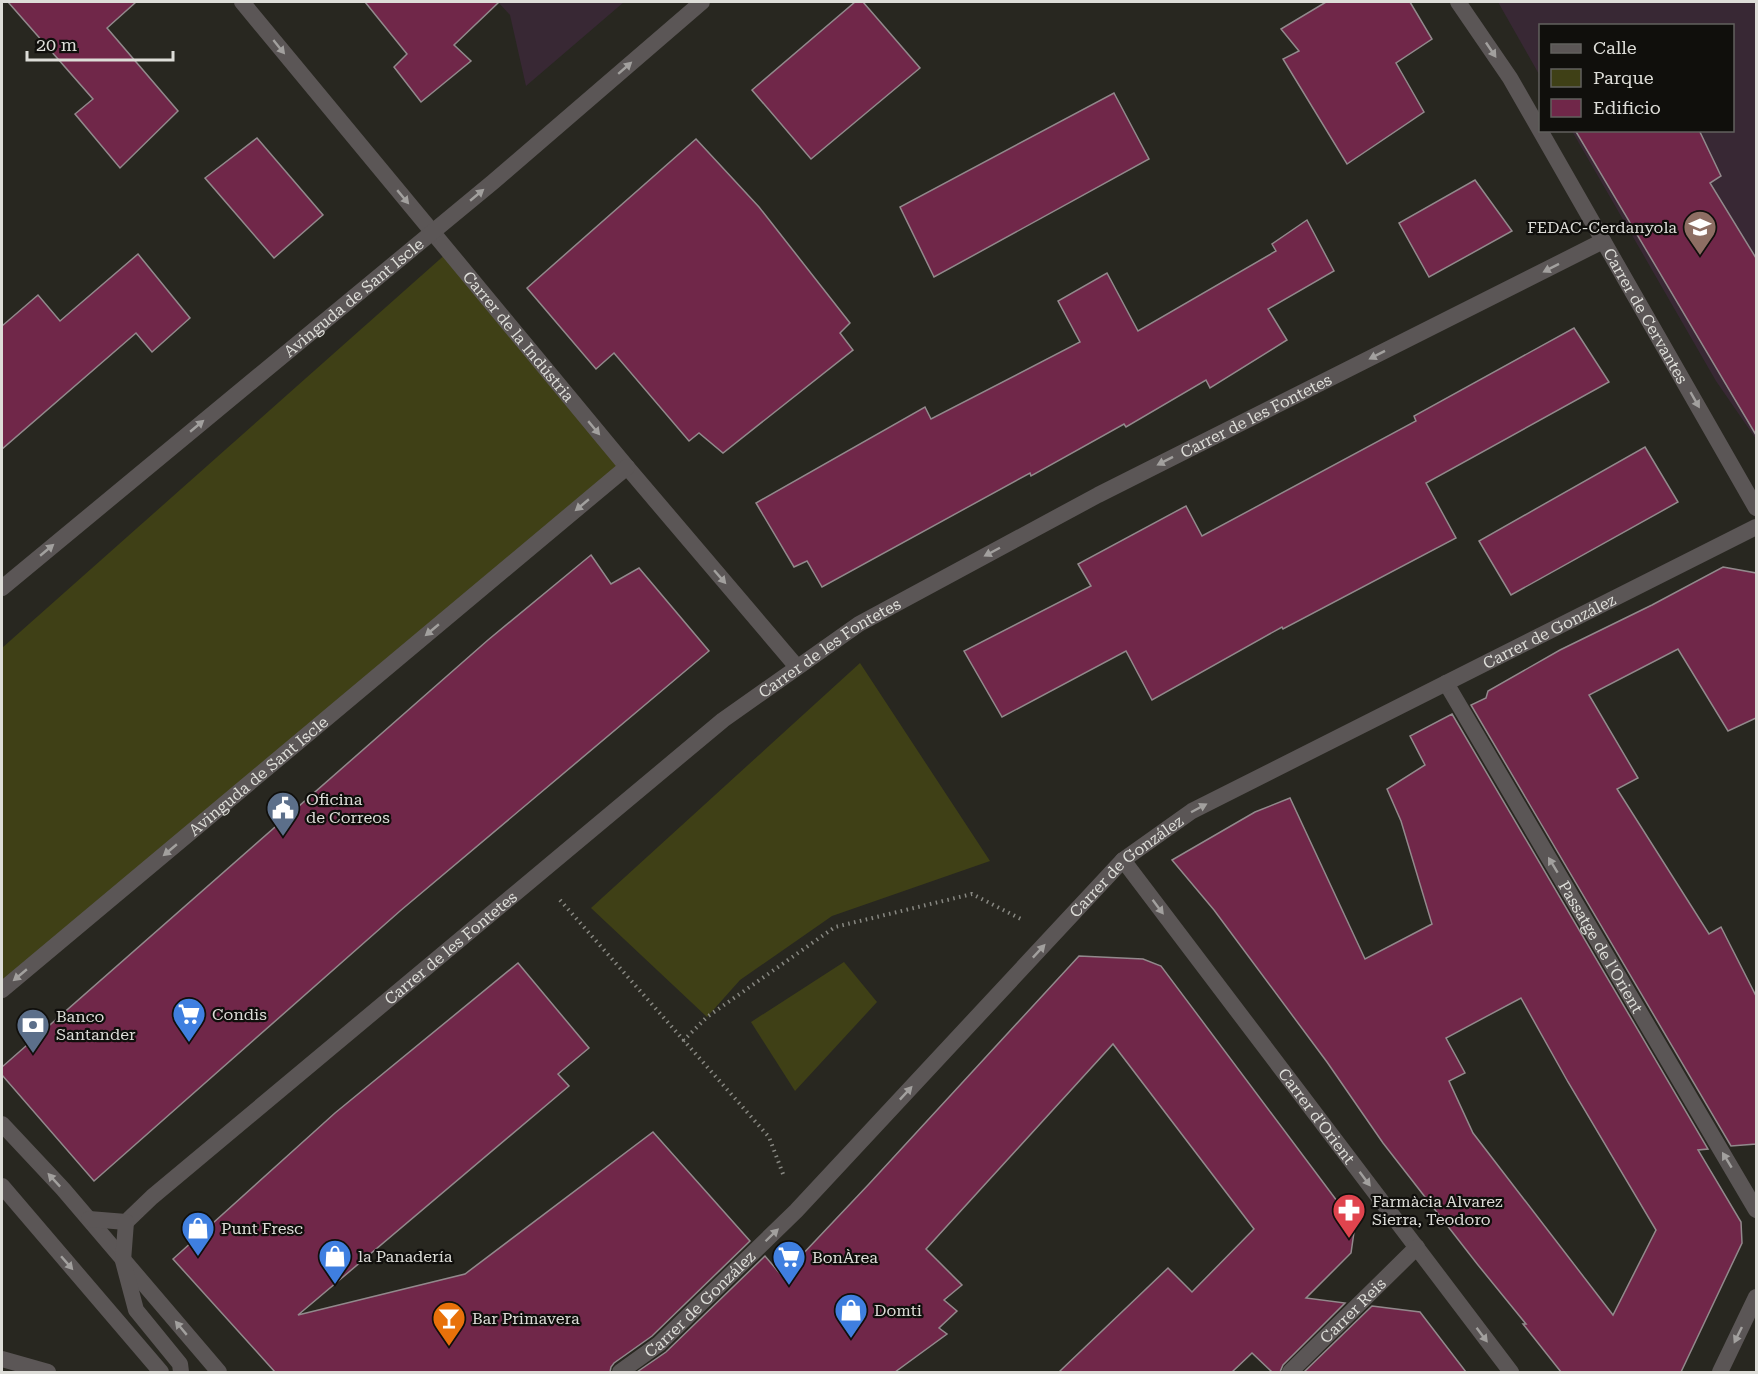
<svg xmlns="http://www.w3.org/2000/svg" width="1758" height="1374" viewBox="0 0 1758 1374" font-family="'Roboto Serif',serif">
<rect width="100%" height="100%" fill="#282720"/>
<!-- education -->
<g fill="#382834">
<polygon points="498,2 624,2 526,86 510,15"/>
<polygon points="1498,2 1756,2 1756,439 1716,381 1572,131 1732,130 1732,26 1540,26 1540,76"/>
</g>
<!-- green -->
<g fill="#3f4016">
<polygon points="448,252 627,467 2,990 2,648"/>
<polygon points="860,663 990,861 832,916 740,980 707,1017 591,908"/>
<polygon points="844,962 877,1002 795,1091 751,1022"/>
</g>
<!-- building -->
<g fill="#702749" stroke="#92898c" stroke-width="1.5" fill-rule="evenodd">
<polygon points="8,2 136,2 107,28 178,111 120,168 75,114 93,99"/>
<polygon points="365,2 499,2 454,45 471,61 421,102 394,67 407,54"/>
<polygon points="855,2 863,2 920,68 811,159 752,90"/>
<polygon points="1326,2 1410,2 1432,39 1396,63 1424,112 1347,164 1283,59 1299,51 1281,29"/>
<polygon points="1114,93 1149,159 934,277 900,207"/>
<polygon points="1575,130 1699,130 1721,176 1710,183 1756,258 1756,435"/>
<polygon points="257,138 323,215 274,258 205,178"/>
<polygon points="696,139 759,207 850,323 840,333 853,350 723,453 699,433 689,441 614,353 596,369 527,288"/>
<polygon points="1475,180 1512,231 1429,277 1399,223"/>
<polygon points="1307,220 1334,271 1268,309 1287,340 1210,388 1206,380 1126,427 1124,424 1031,476 1030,473 822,587 807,561 794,567 756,503 925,407 931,419 1080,342 1058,301 1107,273 1138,331 1276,251 1272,244"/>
<polygon points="138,254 190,318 152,352 136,333 2,449 2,326 38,295 60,321"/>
<polygon points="1574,328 1609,382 1426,483 1456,538 1283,629 1282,627 1152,700 1126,651 1002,717 964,651 1091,586 1078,564 1186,506 1202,536 1416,421 1414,416"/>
<polygon points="1645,447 1678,502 1511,595 1479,541"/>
<polygon points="591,555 611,584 639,568 709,651 400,911 94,1181 2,1075 2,1067 488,640"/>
<polygon points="1723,567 1756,573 1756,718 1728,731 1678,649 1589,695 1638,778 1617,789 1709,934 1721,927 1756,996 1756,1144 1731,1146 1471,705 1486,698 1488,691 1560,650 1652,605"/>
<path d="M 1452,714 L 1708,1149 L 1698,1150 L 1741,1222 L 1742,1243 L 1681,1372 L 1561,1372 L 1523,1324 L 1526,1324 L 1478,1265 L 1383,1143 L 1327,1062 L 1214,910 L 1172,860 L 1255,812 L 1290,798 L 1365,959 L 1432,924 L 1401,821 L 1387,789 L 1425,765 L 1410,736 ZM 1521,998 L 1568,1082 L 1656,1230 L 1613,1315 L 1473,1133 L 1449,1081 L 1465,1073 L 1446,1038 Z"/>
<polygon points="1079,956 1143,959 1161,966 1355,1225 1351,1253 1306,1298 1345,1303 1283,1365 1280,1372 1272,1372 1252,1353 1232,1372 1059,1372 1168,1268 1192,1292 1254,1229 1113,1044 926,1249 962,1285 944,1300 957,1311 939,1328 947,1334 895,1372 637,1372 666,1352 765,1256 782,1276 869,1184"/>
<polygon points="518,963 589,1048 558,1074 569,1086 298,1315 465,1274 653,1132 750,1241 652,1336 614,1363 611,1367 610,1372 275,1372 173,1259 335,1113"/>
<polygon points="1372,1306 1420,1312 1466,1372 1304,1372"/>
</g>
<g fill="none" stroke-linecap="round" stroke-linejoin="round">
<!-- path -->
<g stroke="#888882" stroke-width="4" stroke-dasharray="1.5 4.5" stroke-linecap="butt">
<polyline points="560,900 769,1137 783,1174"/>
<polyline points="683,1041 707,1017 835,927 972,894 1021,919"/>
</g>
<!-- minor -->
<g stroke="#5b5656" stroke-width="16">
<path id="s1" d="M 242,2 L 627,467 L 797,667"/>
<path id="s2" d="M 1458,2 L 1510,78 L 1756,508"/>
<path id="s3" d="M 2,588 L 493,182 L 702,2"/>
<path id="s4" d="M 1446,683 L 1756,1210"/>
<path id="s5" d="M 1123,860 L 1511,1372"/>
<path id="s6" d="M 2,990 L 627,467"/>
<polyline points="2,1124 63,1189 219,1372"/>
<polyline points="2,1186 161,1372"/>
<path id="s7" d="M 89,1219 L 126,1222 L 152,1197 L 723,720 L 859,624 L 1098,495 L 1603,241"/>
<polyline points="126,1222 123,1261 136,1310 180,1364 181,1372"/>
<polyline points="2,1359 48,1372"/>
<path id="s8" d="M 620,1372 L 659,1344 L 796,1211 L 1123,860 L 1192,811 L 1756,527"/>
<path id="s9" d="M 1290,1372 L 1417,1247"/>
<polyline points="1720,1372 1756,1297"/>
</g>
</g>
<!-- one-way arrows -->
<defs><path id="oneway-solid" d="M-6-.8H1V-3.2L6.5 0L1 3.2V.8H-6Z" transform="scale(1.5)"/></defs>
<g fill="#a2a09e">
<use href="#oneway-solid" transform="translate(279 47) rotate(51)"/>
<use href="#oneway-solid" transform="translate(1491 50) rotate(56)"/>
<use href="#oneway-solid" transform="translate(625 68) rotate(-41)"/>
<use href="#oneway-solid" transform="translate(477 195) rotate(-40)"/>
<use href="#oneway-solid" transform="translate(403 197) rotate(50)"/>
<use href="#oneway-solid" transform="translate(1551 268) rotate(153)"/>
<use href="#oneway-solid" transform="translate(1377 355) rotate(153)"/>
<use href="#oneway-solid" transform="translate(1695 400) rotate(60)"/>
<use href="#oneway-solid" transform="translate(197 426) rotate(-40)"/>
<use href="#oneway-solid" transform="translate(594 428) rotate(50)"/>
<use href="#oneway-solid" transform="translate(1165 461) rotate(153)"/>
<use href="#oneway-solid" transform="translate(582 505) rotate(140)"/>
<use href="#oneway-solid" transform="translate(47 550) rotate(-40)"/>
<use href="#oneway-solid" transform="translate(992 552) rotate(152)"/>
<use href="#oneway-solid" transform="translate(720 577) rotate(49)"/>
<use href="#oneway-solid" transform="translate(432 630) rotate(140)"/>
<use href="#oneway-solid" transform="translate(1199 808) rotate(-28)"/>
<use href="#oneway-solid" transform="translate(170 850) rotate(140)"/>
<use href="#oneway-solid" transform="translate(1553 865) rotate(-121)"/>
<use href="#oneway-solid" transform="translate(1158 907) rotate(53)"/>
<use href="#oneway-solid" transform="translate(1039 951) rotate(-47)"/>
<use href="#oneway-solid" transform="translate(20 975) rotate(140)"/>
<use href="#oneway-solid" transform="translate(906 1093) rotate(-47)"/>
<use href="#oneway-solid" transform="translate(1727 1160) rotate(-121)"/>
<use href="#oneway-solid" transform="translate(1365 1179) rotate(53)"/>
<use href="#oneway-solid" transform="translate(54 1180) rotate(-133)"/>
<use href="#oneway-solid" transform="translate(772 1235) rotate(-44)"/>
<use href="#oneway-solid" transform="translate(67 1263) rotate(49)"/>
<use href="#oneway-solid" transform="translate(181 1328) rotate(-130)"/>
<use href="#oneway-solid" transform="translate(1482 1335) rotate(53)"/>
<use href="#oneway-solid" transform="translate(1738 1335) rotate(116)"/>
</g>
<!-- icons -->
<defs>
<symbol id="school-pin" viewBox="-11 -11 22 30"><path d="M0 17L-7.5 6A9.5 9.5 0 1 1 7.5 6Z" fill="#8d6e63" stroke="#100f0c"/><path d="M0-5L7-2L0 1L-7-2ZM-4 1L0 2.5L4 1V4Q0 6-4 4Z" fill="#fff"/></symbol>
<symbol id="civic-pin" viewBox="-11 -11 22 30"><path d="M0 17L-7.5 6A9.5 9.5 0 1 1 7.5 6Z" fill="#5c6f8a" stroke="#100f0c"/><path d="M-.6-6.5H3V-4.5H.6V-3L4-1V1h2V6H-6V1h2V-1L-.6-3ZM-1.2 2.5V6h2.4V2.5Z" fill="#fff"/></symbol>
<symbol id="supermarket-pin" viewBox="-11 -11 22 30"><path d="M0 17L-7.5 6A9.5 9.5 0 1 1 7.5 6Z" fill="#3f7fe0" stroke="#100f0c"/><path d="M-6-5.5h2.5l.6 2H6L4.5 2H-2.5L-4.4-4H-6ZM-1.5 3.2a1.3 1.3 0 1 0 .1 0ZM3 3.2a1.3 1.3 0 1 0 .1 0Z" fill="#fff"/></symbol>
<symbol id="bank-pin" viewBox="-11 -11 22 30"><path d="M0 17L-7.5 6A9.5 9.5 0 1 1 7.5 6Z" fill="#5c6f8a" stroke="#100f0c"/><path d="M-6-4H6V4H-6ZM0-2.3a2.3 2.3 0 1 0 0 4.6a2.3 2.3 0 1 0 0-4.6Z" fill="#fff"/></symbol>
<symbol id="pharmacy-pin" viewBox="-11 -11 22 30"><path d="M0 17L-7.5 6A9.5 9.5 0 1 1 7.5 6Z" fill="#e0444e" stroke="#100f0c"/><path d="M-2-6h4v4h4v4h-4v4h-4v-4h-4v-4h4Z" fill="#fff"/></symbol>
<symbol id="shop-pin" viewBox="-11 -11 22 30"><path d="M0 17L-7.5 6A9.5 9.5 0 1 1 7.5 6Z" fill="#3f7fe0" stroke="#100f0c"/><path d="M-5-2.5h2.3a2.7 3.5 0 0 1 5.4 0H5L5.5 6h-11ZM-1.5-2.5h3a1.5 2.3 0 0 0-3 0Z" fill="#fff"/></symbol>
<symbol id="bar-pin" viewBox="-11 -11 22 30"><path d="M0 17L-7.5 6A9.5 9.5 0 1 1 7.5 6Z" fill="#e8710a" stroke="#100f0c"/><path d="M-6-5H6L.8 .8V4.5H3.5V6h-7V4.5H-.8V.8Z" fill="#fff"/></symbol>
</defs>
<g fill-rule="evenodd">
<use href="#school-pin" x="1681" y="208" width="38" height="52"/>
<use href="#civic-pin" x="264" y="789" width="38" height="52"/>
<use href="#supermarket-pin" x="170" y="995" width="38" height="52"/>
<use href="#bank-pin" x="14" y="1006" width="38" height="52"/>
<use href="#pharmacy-pin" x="1330" y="1191" width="38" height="52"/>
<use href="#shop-pin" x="179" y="1209" width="38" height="52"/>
<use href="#shop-pin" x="316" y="1237" width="38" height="52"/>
<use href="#supermarket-pin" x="770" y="1238" width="38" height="52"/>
<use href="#shop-pin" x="832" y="1291" width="38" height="52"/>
<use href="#bar-pin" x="430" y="1299" width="38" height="52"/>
</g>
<g text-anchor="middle" stroke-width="4.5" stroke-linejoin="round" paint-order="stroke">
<!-- poi labels -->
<g font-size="16" fill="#ddddd8" stroke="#100f0c" text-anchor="start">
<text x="1677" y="233" text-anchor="end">FEDAC-Cerdanyola</text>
<text x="306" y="805">Oficina<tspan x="306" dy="18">de Correos</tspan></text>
<text x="212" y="1020">Condis</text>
<text x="56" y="1022">Banco<tspan x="56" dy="18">Santander</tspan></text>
<text x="1372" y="1207">Farmàcia Alvarez<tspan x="1372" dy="18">Sierra, Teodoro</tspan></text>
<text x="221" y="1234">Punt Fresc</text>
<text x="358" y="1262">la Panadería</text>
<text x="812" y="1263">BonÀrea</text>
<text x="874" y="1316">Domti</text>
<text x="472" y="1324">Bar Primavera</text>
</g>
<!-- street labels -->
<g font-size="16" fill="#ddddd8" stroke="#100f0c">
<text dy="6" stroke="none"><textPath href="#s3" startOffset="456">Avinguda de Sant Iscle</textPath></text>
<text dy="6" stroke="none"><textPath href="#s2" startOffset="366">Carrer de Cervantes</textPath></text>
<text dy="6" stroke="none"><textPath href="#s1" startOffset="434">Carrer de la Indústria</textPath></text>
<text dy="6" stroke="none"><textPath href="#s7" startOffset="1432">Carrer de les Fontetes</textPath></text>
<text dy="6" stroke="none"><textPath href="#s8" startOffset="1203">Carrer de González</textPath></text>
<text dy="6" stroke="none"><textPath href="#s7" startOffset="946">Carrer de les Fontetes</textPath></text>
<text dy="6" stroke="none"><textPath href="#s6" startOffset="334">Avinguda de Sant Iscle</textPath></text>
<text dy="6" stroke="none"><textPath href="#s8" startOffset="717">Carrer de González</textPath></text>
<text dy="6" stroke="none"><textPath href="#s4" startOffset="306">Passatge de l'Orient</textPath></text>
<text dy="6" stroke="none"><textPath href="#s7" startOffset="462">Carrer de les Fontetes</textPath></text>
<text dy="6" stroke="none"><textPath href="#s5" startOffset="321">Carrer d'Orient</textPath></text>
<text dy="6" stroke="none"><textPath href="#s8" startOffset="105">Carrer de González</textPath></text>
<text dy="6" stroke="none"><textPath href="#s9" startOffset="88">Carrer Reis</textPath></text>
</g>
</g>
<!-- border -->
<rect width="1758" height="1374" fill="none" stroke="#ddddd8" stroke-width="6"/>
<!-- legend -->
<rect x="1539" y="24" width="195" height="108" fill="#100f0c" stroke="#62615e" stroke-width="1.5"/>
<rect x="1551" y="44" width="30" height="9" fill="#5b5656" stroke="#62615e" stroke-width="1.5"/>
<text x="1593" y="54" font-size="18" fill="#ddddd8">Calle</text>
<rect x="1551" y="69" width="30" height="18" fill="#3f4016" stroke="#62615e" stroke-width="1.5"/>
<text x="1593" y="84" font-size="18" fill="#ddddd8">Parque</text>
<rect x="1551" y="99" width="30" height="18" fill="#702749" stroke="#62615e" stroke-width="1.5"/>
<text x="1593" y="114" font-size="18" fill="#ddddd8">Edificio</text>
<!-- scale -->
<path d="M27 51v9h146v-9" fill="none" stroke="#ddddd8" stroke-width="3"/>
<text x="36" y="51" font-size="18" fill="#ddddd8" stroke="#100f0c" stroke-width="4.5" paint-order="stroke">20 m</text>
</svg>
